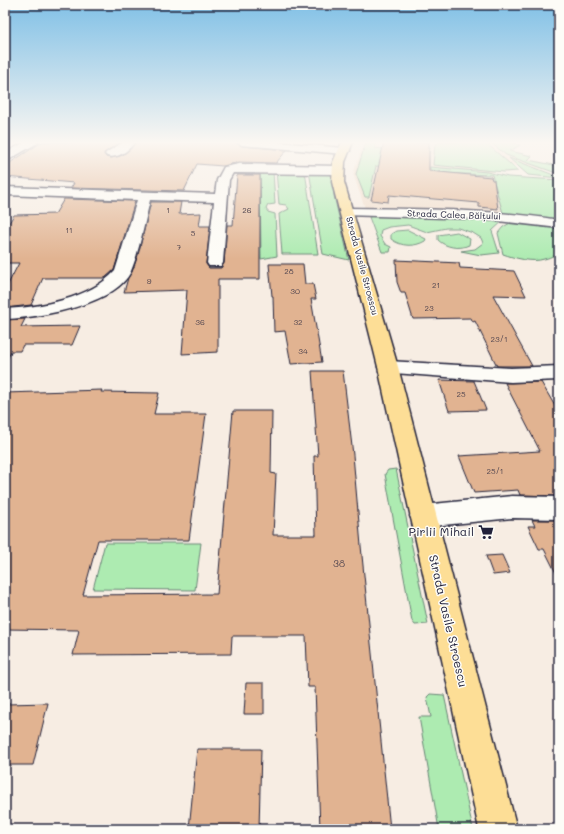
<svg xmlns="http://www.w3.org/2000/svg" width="564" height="834" viewBox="0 0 564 834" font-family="Mali,sans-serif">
<rect width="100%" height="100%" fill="#f7ede3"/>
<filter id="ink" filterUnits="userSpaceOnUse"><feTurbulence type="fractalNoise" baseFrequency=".025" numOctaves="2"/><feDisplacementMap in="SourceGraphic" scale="8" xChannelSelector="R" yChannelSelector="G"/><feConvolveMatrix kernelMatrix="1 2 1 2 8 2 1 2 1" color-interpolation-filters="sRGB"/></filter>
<g filter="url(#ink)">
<!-- built -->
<polygon fill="#f0dcca" points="364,142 517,142 516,143 521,144 512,151 533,156 529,159 559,166 559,172 519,166 499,165 492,174 503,213 449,209 365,208 353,174"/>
<!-- green -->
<g fill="#adebb1" stroke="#688676">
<polygon points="366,142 376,142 375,148 402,151 403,146 430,148 426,164 405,169 376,166 369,197 365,197 356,174"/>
<polygon points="440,142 485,142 518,171 504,172 433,165 435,145"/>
<polygon points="490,142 516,142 514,143 520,145 510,151 532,156 528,160 559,166 559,174 506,155"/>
<polygon points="509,158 559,177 559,178 528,175"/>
<polygon points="430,167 487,172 508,177 559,180 559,221 503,213 492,175 441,173 441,171 430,170"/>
<polygon points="260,171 273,171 275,204 268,205 266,209 268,212 275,214 277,256 261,259"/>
<polygon points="276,171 305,172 318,254 282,254 279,214 289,209 286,205 279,204"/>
<polygon points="309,171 331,174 334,196 349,260 323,254"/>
<polygon points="380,215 505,219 492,231 499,253 481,255 461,251 475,249 483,243 481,238 473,233 458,228 446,228 427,232 408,225 389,227 381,230 380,236 385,244 391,247 390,252 382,252 369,217"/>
<path d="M 514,221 L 559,228 L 559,256 C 552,255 550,258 544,259 C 533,263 514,258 503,254 L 498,233 L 503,227 Z"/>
<path d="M 408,230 L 426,239 L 425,241 C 415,247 401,247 391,239 L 391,234 L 396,231 Z"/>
<path d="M 457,232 L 470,239 L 469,245 C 459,250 445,247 438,240 L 438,235 Z"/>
<polygon points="396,469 428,624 415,625 412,621 385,474 388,470"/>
<polygon points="105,543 201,543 195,590 93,589"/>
<polygon points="430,694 444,695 473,829 439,829 419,717 431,717 427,697"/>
</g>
<!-- building -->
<g fill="#e1b391" stroke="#22223b">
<polygon points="42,142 121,142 104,153 106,157 111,158 123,155 136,142 235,142 242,146 287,150 276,163 239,162 223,166 197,164 184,191 71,188 74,183 5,177 5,166"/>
<polygon points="384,142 429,142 429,171 491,177 492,180 494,180 498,209 479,207 479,203 389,195 388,202 371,200"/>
<polygon points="237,175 260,175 260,279 218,279 218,352 182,354 187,290 124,292 128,278 132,272 138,255 151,202 181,202 179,214 201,213 199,226 210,226 206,264 209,268 221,268 224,263 227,225 233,225"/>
<polygon points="64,199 135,201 114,270 105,278 43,278 31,305 5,308 5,290 19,263 5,263 5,229 14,215 55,214"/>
<polygon points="396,260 459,263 460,268 514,271 526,296 493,295 532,366 497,366 475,321 473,322 471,318 413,319 405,293 401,293 397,282"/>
<polygon points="269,264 303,264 305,284 313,284 316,299 311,299 322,362 291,364 285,331 274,332 273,296 272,296"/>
<polygon points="25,319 21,327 80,326 72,345 23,345 20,351 11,351 5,364 5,320"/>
<polygon points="312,371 343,371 353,455 361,546 390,829 320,829 315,687 308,687 306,636 232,636 231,654 73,655 79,630 5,629 5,393 102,390 101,392 159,393 154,414 206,414 189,540 98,540 83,595 217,594 233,411 272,411 271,473 276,474 273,535 316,535 314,456 318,456"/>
<polygon points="439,380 474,381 486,410 449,411"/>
<polygon points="541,382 559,413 559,496 520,495 518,490 474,493 459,456 540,451 505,383"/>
<polygon points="532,520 559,520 559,579 544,549 539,549 528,526 535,526"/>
<polygon points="502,555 510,573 493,575 486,556"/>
<polygon points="246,683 264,683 264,714 244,714"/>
<polygon points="48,703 33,765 5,765 5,711 7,704"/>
<polygon points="197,749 261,749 259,829 189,829"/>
</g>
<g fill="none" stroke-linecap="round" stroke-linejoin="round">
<defs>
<g id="minor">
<polygon points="25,142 39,142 5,162 5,153"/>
<path d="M 123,142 L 135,142 C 128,151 118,159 107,156 L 105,154 C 107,151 118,146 123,142 Z"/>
<polygon points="236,142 278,142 344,148 350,151 344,154 242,145"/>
<path d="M 239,164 L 338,166 L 344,170 L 338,174 L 233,173 L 229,180 L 223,263 L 221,266 L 209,266 L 207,263 L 214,202 L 150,200 C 145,221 139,252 131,271 C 116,305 38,318 5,319 L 5,309 C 40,307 90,299 115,271 L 137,200 L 5,195 L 5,187 L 215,194 L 217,180 L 224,167 Z"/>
<path d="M 348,208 C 419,209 489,209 559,220 L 559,228 L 480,219 L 343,215 L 341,212 L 343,209 Z"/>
<polygon points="388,361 511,368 559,366 559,380 511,382 381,372 378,367 381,362"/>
<polygon points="512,496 559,497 559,519 512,518 423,527 414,524 410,516 414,508 423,505"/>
</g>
<polygon id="major" points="342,142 353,142 345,162 344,182 398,367 517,829 479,829 378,367 332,182 333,162"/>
</defs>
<!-- minor casing -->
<use href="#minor" stroke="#22223b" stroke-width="3"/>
<!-- major casing -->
<use href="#major" stroke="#22223b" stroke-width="3"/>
<!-- minor -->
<use href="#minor" fill="#fdfcf7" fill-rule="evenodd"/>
<!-- major -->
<use href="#major" fill="#fdde96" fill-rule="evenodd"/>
</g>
</g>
<!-- sky -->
<linearGradient id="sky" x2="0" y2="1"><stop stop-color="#80c0e6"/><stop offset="0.55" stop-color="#fbf7f2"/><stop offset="1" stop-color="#fbf7f2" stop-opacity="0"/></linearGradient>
<rect width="564" height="259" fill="url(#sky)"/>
<!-- icons -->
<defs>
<symbol id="supermarket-bare" viewBox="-9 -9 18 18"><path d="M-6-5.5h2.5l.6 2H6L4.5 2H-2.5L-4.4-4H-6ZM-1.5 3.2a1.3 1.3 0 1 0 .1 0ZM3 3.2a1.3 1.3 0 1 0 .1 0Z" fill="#22223b" stroke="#fdfcf7" stroke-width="2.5" paint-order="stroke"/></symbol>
</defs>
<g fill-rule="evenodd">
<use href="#supermarket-bare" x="475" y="521" width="22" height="22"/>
</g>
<g text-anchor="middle" stroke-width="3" stroke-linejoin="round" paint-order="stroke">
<!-- number labels -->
<g font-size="8" fill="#524650">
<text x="168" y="213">1</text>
<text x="247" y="213">26</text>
<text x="69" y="233">11</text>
<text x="193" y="236">5</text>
<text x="179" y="250">7</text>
<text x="289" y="274">28</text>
<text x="149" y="284">9</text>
<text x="436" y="288">21</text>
<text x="295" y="294">30</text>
<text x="429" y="311">23</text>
<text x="200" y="325">36</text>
<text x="298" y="325">32</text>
<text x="499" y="342">23/1</text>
<text x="303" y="354">34</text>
<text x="461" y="397">25</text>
<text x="495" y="474">25/1</text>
</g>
<!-- far-street labels -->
<g font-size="9" fill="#22223b" stroke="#fdfcf7">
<text transform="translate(454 215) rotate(2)" y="3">Strada Calea Bălțului</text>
<text transform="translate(362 266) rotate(75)" y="3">Strada Vasile Stroescu</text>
</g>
<!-- near-number labels -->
<g font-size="10" fill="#524650">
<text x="339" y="567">38</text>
</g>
<!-- near-poi labels -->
<g font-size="12" fill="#22223b" stroke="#fdfcf7" text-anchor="end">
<text x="474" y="536">Pirlii Mihail</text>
</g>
<!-- near-street labels -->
<g font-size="12" fill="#22223b" stroke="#fdfcf7">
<text transform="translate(448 621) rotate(77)" y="4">Strada Vasile Stroescu</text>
</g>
</g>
<!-- margin -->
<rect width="564" height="834" fill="none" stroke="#fdfcf7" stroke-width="20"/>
<rect x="10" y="10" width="544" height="814" fill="none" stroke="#22223b" stroke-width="1.5" filter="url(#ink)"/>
</svg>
